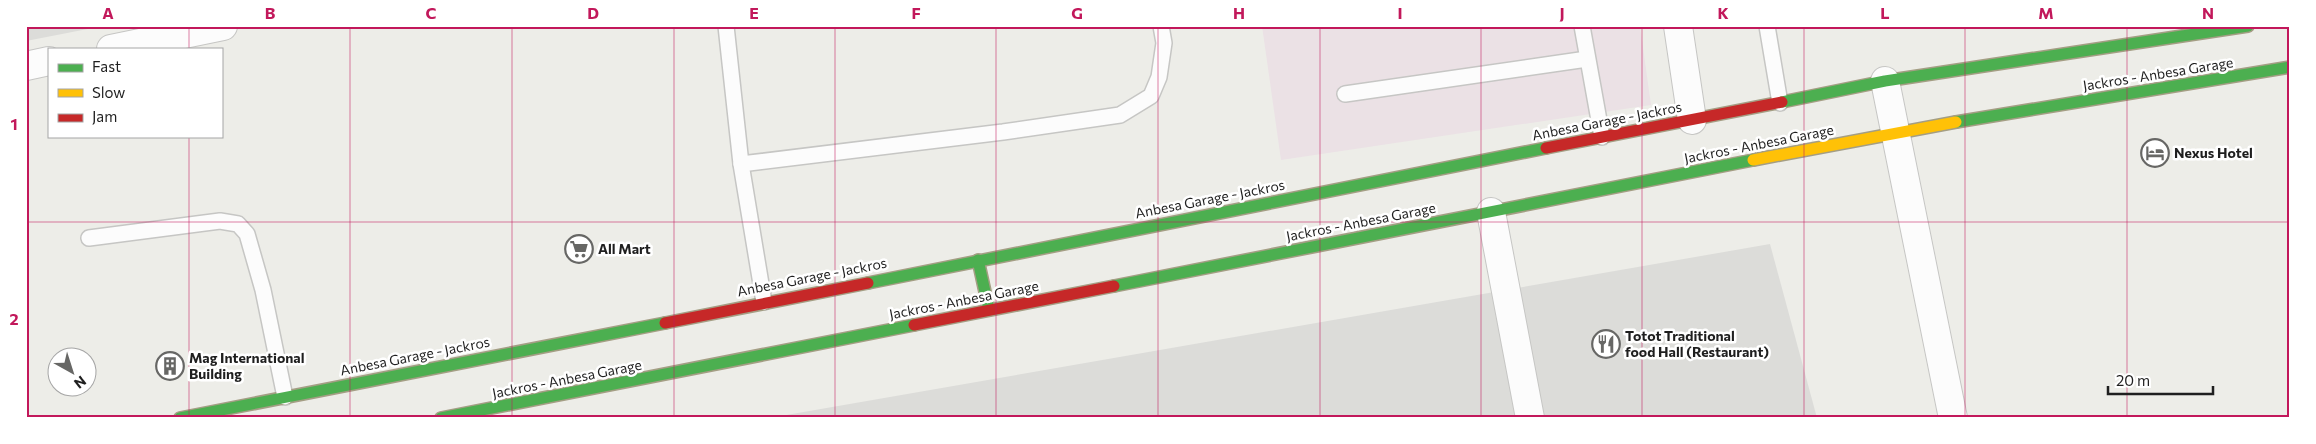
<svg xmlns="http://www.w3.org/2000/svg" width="2316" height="444" viewBox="0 0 2316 444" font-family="Commissioner,sans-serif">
<rect width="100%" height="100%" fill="#edede8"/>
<!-- residential -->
<g fill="#dcdcd9">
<polygon points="26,26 103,26 26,41"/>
<polygon points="1770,244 1817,418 769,418"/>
</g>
<!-- industrial -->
<polygon fill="#ebe1e5" points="1262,26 1640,26 1651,105 1281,160"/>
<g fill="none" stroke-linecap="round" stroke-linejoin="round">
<defs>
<g id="lane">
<polyline points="726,26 741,164 764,302"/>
<polyline points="1582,26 1602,137"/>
<polyline points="1767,26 1780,103"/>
<polyline points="1345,94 1587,59"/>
<polyline points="741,164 1003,132 1120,115 1151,96 1159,77 1164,43 1161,26"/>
<polyline points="89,238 220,221 238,224 247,234 263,290 285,397"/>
</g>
<g id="street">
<polyline points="1678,26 1692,120"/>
<polyline points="111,49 223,26"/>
<polyline points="26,66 49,61"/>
<polyline points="1885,81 1953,418"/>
<polyline points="1491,212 1530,418"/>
</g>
<g id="fast">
<polyline points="1782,102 1885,81 2248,26"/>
<polyline points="1956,122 2290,67"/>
<polyline points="978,260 989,310"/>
<polyline points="868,283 1546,148"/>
<polyline points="1114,286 1753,160"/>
<polyline points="180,418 665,323"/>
<polyline points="441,418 914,325"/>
</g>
<polyline id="slow" points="1753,160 1956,122"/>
<g id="jam">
<polyline points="1546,148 1782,102"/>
<polyline points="665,323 868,283"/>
<polyline points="914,325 1114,286"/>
</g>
</defs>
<!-- lane casing -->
<use href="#lane" stroke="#c6c6c4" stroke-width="18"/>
<!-- street casing -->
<use href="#street" stroke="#c6c6c4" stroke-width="30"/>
<!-- fast casing -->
<use href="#fast" stroke="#a49e84" stroke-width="14"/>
<!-- slow casing -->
<use href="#slow" stroke="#a49e84" stroke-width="14"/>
<!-- jam casing -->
<use href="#jam" stroke="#a49e84" stroke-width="14"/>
<!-- lane -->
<use href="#lane" stroke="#fcfcfc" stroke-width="15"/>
<!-- street -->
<use href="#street" stroke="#fcfcfc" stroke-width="28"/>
<!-- fast -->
<use href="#fast" stroke="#4caf50" stroke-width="11"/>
<!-- slow -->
<use href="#slow" stroke="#ffc107" stroke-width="11"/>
<!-- jam -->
<use href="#jam" stroke="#c62828" stroke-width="11"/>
</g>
<!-- grid -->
<path fill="none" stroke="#c2185b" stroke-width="1" stroke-opacity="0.55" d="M 189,26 L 189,49M 350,26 L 350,418M 512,26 L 512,418M 674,26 L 674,418M 835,26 L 835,418M 996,26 L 996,418M 1158,26 L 1158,418M 1320,26 L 1320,418M 1481,26 L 1481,418M 1642,26 L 1642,418M 1804,26 L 1804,418M 1965,26 L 1965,418M 2127,26 L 2127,418M 189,136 L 189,418M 26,222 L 2290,222"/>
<!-- icons -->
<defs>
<symbol id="hotel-ring" viewBox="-11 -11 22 22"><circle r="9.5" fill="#fff" stroke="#676765" stroke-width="1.5"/><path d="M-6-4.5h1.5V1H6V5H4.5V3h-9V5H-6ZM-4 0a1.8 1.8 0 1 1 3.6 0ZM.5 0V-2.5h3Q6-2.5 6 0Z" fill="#676765"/></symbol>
<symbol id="supermarket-ring" viewBox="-11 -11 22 22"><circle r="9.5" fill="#fff" stroke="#676765" stroke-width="1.5"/><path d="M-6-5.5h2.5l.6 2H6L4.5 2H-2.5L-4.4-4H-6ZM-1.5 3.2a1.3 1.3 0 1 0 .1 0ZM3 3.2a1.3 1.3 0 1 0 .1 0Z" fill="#676765"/></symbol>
<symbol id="restaurant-ring" viewBox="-11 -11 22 22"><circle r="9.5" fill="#fff" stroke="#676765" stroke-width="1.5"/><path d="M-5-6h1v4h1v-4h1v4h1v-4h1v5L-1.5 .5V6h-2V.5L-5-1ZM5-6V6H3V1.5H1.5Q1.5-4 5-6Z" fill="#676765"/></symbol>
<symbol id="building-ring" viewBox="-11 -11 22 22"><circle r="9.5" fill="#fff" stroke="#676765" stroke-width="1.5"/><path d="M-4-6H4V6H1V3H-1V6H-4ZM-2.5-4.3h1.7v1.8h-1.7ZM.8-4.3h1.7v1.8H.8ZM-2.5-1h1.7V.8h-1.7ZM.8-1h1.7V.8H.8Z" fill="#676765"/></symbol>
</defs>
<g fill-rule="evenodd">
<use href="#hotel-ring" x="2139" y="137" width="32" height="32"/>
<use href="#supermarket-ring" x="563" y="233" width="32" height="32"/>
<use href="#restaurant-ring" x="1590" y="328" width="32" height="32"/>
<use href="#building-ring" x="154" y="350" width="32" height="32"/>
</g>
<g text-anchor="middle" stroke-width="5" stroke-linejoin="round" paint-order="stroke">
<!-- street labels -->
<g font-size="14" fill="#1f1f1f" stroke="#fff">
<text transform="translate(2158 74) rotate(-9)" y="5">Jackros - Anbesa Garage</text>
<text transform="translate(1607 121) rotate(-11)" y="5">Anbesa Garage - Jackros</text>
<text transform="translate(1759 144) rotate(-11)" y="5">Jackros - Anbesa Garage</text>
<text transform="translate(1210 199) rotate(-11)" y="5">Anbesa Garage - Jackros</text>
<text transform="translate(1361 222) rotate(-11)" y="5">Jackros - Anbesa Garage</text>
<text transform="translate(812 277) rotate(-11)" y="5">Anbesa Garage - Jackros</text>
<text transform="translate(964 300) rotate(-11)" y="5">Jackros - Anbesa Garage</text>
<text transform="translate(415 356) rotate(-11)" y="5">Anbesa Garage - Jackros</text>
<text transform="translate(567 379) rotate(-11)" y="5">Jackros - Anbesa Garage</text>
</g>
<!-- poi labels -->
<g font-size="14" font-weight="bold" fill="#1f1f1f" stroke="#fff" text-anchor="start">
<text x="2174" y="158">Nexus Hotel</text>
<text x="598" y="254">All Mart</text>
<text x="1625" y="341">Totot Traditional<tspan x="1625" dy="16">food Hall (Restaurant)</tspan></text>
<text x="189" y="363">Mag International<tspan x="189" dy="16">Building</tspan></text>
</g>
</g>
<!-- border -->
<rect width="2316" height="444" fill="none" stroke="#ffffff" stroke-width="55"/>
<!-- legend -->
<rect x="48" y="48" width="175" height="90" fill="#ffffff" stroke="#a5a5a5"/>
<rect x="58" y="64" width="25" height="8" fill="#4caf50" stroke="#a5a5a5"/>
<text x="92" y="72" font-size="15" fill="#1f1f1f">Fast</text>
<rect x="58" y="89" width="25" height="8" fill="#ffc107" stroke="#a5a5a5"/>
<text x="92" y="98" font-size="15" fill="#1f1f1f">Slow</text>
<rect x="58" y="114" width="25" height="8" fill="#c62828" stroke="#a5a5a5"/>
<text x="92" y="122" font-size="15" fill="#1f1f1f">Jam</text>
<!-- north arrow -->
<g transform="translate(72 372) rotate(141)"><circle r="24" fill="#ffffff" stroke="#a5a5a5"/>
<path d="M0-4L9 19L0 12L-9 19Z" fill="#676765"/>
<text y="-8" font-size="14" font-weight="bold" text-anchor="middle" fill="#1f1f1f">N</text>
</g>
<!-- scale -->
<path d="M2108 386v8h105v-8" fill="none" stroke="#1f1f1f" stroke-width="2.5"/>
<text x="2116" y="386" font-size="15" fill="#1f1f1f" stroke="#ffffff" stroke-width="4" paint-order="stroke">20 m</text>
<rect x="28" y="28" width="2260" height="388" fill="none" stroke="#c2185b" stroke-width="2"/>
<g font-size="16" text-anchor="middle" font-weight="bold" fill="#c2185b">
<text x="108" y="19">A</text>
<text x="270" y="19">B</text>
<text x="431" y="19">C</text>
<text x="593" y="19">D</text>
<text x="754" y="19">E</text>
<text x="916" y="19">F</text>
<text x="1077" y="19">G</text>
<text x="1239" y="19">H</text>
<text x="1400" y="19">I</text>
<text x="1562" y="19">J</text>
<text x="1723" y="19">K</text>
<text x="1885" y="19">L</text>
<text x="2046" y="19">M</text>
<text x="2208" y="19">N</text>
<text x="14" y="130">1</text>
<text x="14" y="325">2</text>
</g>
</svg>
